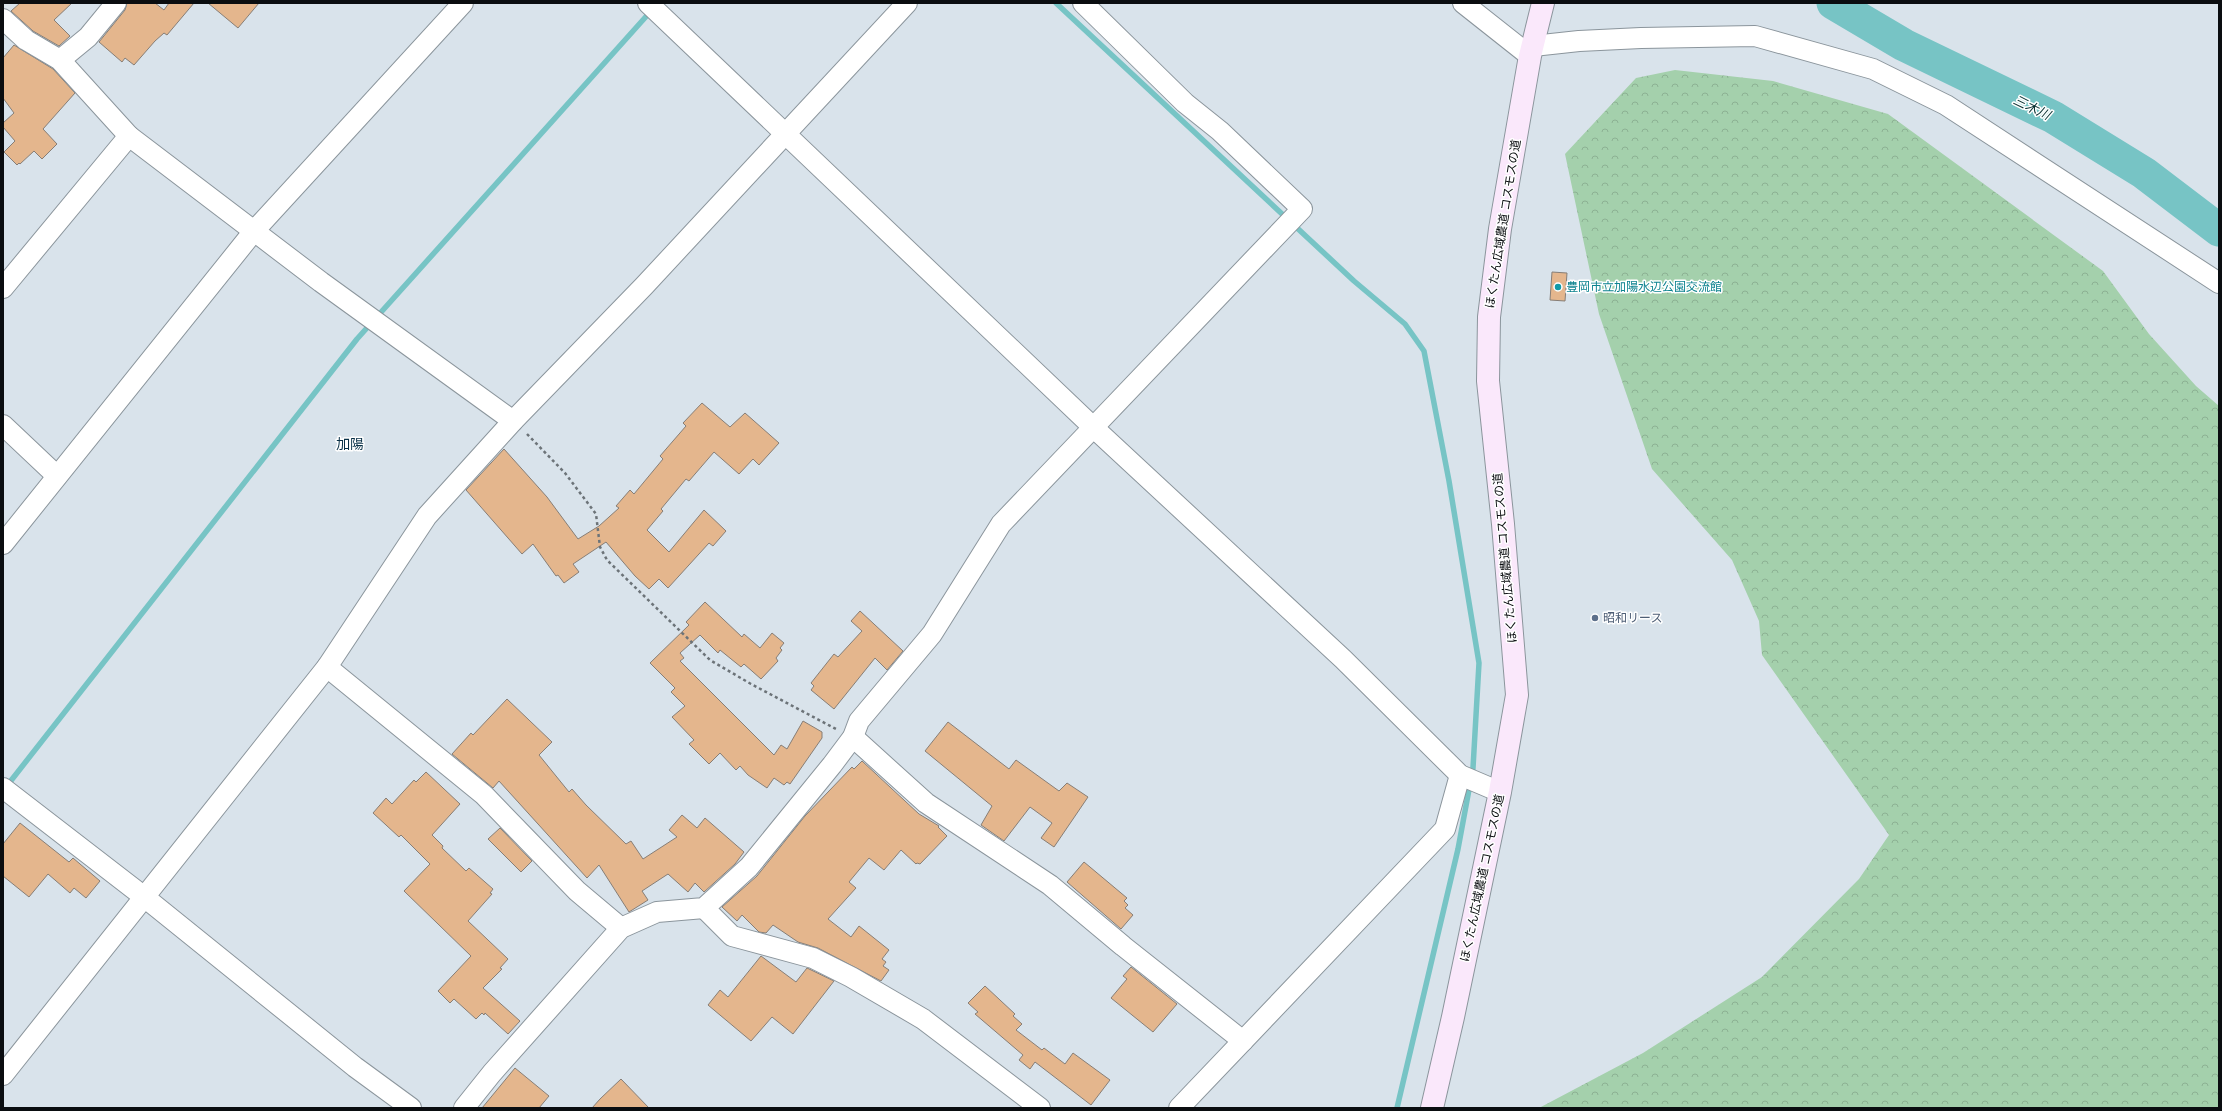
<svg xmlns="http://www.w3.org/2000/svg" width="2222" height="1111" viewBox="0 0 2222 1111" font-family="Karla,'Noto Sans JP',sans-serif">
<defs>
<pattern id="forest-crowns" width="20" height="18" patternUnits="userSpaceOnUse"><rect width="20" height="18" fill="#a4d0ac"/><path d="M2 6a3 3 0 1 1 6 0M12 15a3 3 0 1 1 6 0" fill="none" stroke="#8cb193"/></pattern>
</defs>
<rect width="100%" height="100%" fill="#d9e3eb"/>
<!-- forest -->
<polygon fill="url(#forest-crowns)" points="1675,70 1773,81 1888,114 2103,271 2149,334 2196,386 2219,406 2219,1108 1539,1108 1643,1053 1762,977 1859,879 1889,835 1762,655 1759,621 1732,560 1652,469 1599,314 1565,154 1636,78"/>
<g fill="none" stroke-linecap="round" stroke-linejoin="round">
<!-- stream -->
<g stroke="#77c4c5" stroke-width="5.5">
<polyline points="1056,3 1354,281 1405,324 1424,351 1449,481 1479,663 1473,768 1458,849 1397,1108"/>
<polyline points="6,787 357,339 651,11"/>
</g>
<!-- river -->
<polyline stroke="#77c4c5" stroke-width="33" points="1833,3 1904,45 2053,117 2144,173 2219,230"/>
</g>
<!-- building -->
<g fill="#e4b68d" stroke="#877e76">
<polygon points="20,3 72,3 54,20 70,36 59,46 33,31 11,11"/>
<polygon points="127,3 155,3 164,10 169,3 194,3 167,35 164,33 155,41 134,65 125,58 122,62 99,42 125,10"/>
<polygon points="208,3 259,3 238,28"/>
<polygon points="14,45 53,69 75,93 43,129 57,144 42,159 34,151 20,164 19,163 17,165 4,152 15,141 3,127 3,123 14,113 3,98 3,58"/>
<polygon points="1552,272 1567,273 1565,301 1550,300"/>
<polygon points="702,403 730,427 745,413 779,443 759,465 753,459 739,474 714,452 689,481 686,479 661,509 663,511 647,530 669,552 704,510 726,531 713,546 709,543 668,588 659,579 649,589 635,576 606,542 573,564 579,572 564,583 558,575 556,576 533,544 522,554 466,490 504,449 547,497 578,539 599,526 619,508 616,506 630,490 634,494 663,459 660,456 686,426 683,423"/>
<polygon points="705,602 742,637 744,634 760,648 772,633 784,643 780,648 782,650 776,658 778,661 761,679 744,664 741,667 720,650 718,653 700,635 680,653 684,658 680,661 774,755 781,745 787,749 803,721 822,732 822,738 790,784 787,782 784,785 774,778 767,788 748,775 740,766 736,770 720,753 709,764 689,744 694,740 672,717 685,706 671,692 675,688 650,663 689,625 686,622"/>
<polygon points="860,611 903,651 887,670 875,658 834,709 811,690 814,686 811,683 834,654 838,657 862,631 851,621"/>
<polygon points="507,699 552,742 539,755 569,792 572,789 586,805 626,844 631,841 643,859 677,837 669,830 682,815 697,828 705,818 744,852 735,864 704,892 695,883 688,892 668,874 642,891 648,900 629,912 599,865 587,878 499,781 493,788 452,754 471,733 473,735"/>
<polygon points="948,722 1009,769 1016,760 1059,791 1067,783 1088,797 1054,847 1041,838 1052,823 1030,807 1004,841 981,825 992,806 925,751"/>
<polygon points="862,761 919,814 939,826 938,827 947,836 920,864 917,863 916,864 901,850 884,870 869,858 849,882 856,888 828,919 851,937 859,926 889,950 882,959 886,962 883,966 889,970 881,981 818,948 798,942 773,925 766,933 759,932 742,915 737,921 722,907 757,876 805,816 852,767 854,769"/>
<polygon points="426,772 460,804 432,835 443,846 442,848 466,871 469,868 493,889 490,893 492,894 468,921 508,959 500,968 502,969 483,988 520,1021 508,1034 485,1013 484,1015 482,1013 476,1019 454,999 450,1003 438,991 471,956 404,891 430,864 401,835 399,837 373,813 386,798 392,804 414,780 416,782"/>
<polygon points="20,823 69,862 73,858 100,881 86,898 74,888 70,893 48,874 29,897 3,876 3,844"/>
<polygon points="500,828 532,861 521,872 488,839"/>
<polygon points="1084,862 1127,898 1124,901 1128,905 1125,908 1133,915 1121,929 1067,882"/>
<polygon points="761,956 796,982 807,968 834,981 793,1034 772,1017 751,1041 708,1005 720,990 728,997"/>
<polygon points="1131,967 1177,1004 1153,1032 1111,998 1127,979 1123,976"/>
<polygon points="985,986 1015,1014 1013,1016 1022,1024 1016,1030 1042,1050 1044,1048 1065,1064 1073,1053 1110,1080 1091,1105 1035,1062 1030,1069 1019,1060 1023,1055 975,1014 978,1012 968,1003"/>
<polygon points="515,1068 549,1096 539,1108 482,1108"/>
<polygon points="621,1079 649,1108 592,1108 600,1099"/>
</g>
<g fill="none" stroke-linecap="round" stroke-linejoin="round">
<defs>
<g id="street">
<polyline points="648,3 1094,428 1343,659 1460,775 1500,792"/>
<polyline points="1463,3 1530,56"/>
<polyline points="3,19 26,40 60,60 129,136 321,282 513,421"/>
<polyline points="1533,46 1579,41 1641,38 1755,36 1873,69 1946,105 2219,283"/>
<polyline points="60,60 88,37 116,3"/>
<polyline points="3,288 129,136"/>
<polyline points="3,425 57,476"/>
<polyline points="3,544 254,231 463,3"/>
<polyline points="327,667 484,795 577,891 621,928"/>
<polyline points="853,737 926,803 1050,885 1123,946 1243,1041"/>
<polyline points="3,788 143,896 355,1067 411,1108"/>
<polyline points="704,908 732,936 813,958 851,977 923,1019 1040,1108"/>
<polyline points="3,1075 327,667 427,516 513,421 644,286 907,3"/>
<polyline points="464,1108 492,1073 621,928 657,912 704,908 749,867 832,765 853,737 859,721 932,634 1001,524 1302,209 1220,131 1185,103 1083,3"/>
<polyline points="1179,1108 1445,829 1460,775"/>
</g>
<polyline id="secondary" points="1432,1108 1453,1017 1500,792 1517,695 1503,524 1488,381 1489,317 1500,229 1530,56 1543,3"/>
</defs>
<!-- street casing -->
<use href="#street" stroke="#8b959c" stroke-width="22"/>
<!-- secondary casing -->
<use href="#secondary" stroke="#8b959c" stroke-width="24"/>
<!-- path -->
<polyline stroke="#6c7378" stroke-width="2.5" stroke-dasharray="3 3" stroke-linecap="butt" points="527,434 565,473 596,514 600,547 607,560 710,660 751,684 836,729"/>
<!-- street -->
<use href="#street" stroke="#fff" stroke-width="20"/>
<!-- secondary -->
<use href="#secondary" stroke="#fae8fb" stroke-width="22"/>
</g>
<!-- markers -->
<circle fill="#0f9aa8" stroke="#fff" stroke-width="1.5" cx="1558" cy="287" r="4"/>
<circle fill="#5c6f8a" stroke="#fff" stroke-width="1.5" cx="1595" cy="618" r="4"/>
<g text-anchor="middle" stroke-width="3" stroke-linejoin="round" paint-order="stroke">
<!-- street labels -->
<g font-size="12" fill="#0a0d10" stroke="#fff">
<text transform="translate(1503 224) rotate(-81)" y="4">ほくたん広域農道 コスモスの道</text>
<text transform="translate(1505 558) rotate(-95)" y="4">ほくたん広域農道 コスモスの道</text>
<text transform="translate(1482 878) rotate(-78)" y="4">ほくたん広域農道 コスモスの道</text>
</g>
<!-- culture labels -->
<g font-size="12" fill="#0d838f" stroke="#fff" text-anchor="start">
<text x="1566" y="291">豊岡市立加陽水辺公園交流館</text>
</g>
<!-- service labels -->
<g font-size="12" fill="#4e5e75" stroke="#fff" text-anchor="start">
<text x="1603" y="622">昭和リース</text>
</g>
<!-- water labels -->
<g font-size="13" font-style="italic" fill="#0a3232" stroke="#fff">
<text transform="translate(2032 107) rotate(26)" y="5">三木川</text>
</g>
<!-- quarter labels -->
<g font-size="14" fill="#072f46" stroke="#fff">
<text x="350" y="449">加陽</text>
</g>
</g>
<!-- border -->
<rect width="2222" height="1111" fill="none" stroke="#0a0d10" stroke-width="8"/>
</svg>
